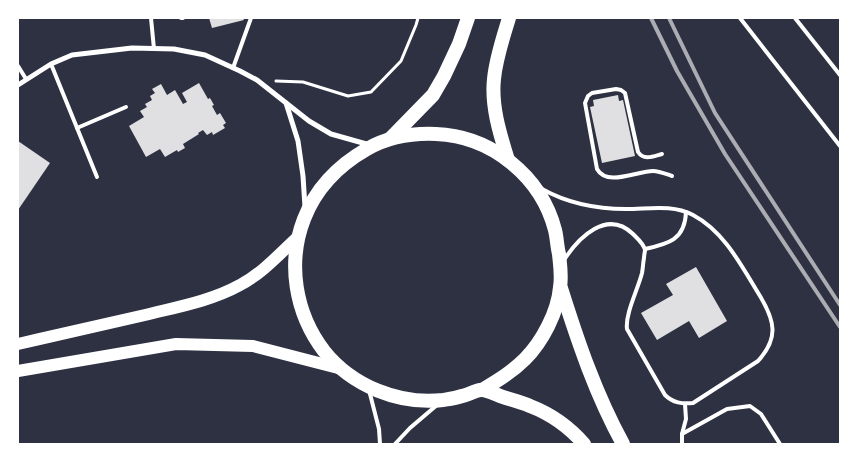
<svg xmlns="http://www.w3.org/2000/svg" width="858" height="462" viewBox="0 0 858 462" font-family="'Roboto Serif',serif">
<rect width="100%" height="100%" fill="#2d3142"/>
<!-- building -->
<g fill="#e0e0e3">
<polygon points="209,18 243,18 244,20 212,28"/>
<polygon points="199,83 208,99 210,98 214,105 212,106 217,115 220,113 226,123 223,125 225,128 213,135 212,132 207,135 203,130 198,133 199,134 183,144 185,148 178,152 177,150 165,157 160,149 146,157 129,126 144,117 140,111 147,107 145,104 152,100 150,96 155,93 152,89 161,84 167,95 175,90 183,104 187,102 182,93"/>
<polygon points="618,95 619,101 623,100 635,156 602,163 590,107 594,106 593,100"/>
<polygon points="18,141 50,163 18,210"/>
<polygon points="696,267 727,321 699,338 689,321 657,340 641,313 673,295 666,284"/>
</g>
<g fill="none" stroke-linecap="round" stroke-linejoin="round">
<!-- path -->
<polyline stroke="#fff" stroke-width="3" points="276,81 303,82 348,96 371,92 401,61 416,25 418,18"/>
<!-- service -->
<g stroke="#fff" stroke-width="4">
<polyline points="151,18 154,49"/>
<polyline points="181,18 183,18"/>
<polyline points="740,18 840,146"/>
<polyline points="795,18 840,75"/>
<polyline points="51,64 97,177"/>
<polyline points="18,66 26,79"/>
<polyline points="233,68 251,18"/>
<polyline points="77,128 126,107"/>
<path d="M 662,154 C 654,156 644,161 638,152 L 625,93 L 621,90 L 616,89 L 592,93 L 588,96 L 585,103 L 597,169 C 607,187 637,171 653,171 C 659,171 666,174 672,176"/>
<path d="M 542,189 C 569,204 596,209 626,209 C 649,209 672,204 693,215 C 725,232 742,267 760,296 C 775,321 779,338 758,361 L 693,403 C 682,404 673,403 665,395 L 627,329 C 625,314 638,289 642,273 C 643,268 643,263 644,258 C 644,255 645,252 645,250 C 644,244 637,238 633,234 C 607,209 579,237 564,260"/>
<path d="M 645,249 C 668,244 685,240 686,212"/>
<polyline points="369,390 379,429 380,444"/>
<polyline points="682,434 727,409 750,406 761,414 780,444"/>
<polyline points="395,444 410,428 437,405"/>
<polyline points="682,444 682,434 686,419 685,404"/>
</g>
<!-- minor -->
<g stroke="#fff" stroke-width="5">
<polyline points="18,85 51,64 72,55 132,48 174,49 205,55 240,71 257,80 309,121 331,134 370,145"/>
<polyline points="286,103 298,141 303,176 305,207"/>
</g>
<!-- primary -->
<g stroke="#fff" stroke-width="12">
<path d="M 18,344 C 60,334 102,325 145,315 C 177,307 211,301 240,285 C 263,273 280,253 299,236"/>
<polyline points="18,371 176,344 253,346 342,369"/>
</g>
<!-- trunk -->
<g stroke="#fff" stroke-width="14">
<polyline points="391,138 433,95 444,76 459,44 468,18"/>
<path d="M 508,160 C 500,134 491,106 494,79 C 496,58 503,38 509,18"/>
<path d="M 561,288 C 578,342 596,395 623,444"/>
<path d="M 482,390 C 497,381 512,372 525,359 C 542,342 558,312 560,287 C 562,276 560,264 559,254 C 557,246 557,238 555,230 C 541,176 491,136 436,134 C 412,133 388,137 367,149 C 339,165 316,188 304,219 C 287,263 295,313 324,351 C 352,386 399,405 443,400 C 449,399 456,398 462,396 C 468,395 474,391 480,390 C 487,389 496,395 503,397 C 512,400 521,402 530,406 C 551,414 570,428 584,444"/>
</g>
<!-- rail -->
<g stroke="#abadb3" stroke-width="4">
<polyline points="651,18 677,71 725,154 840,327"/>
<polyline points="669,18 715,113 840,305"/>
</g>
</g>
<!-- border -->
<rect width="858" height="462" fill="none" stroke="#ffffff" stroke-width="38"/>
</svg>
